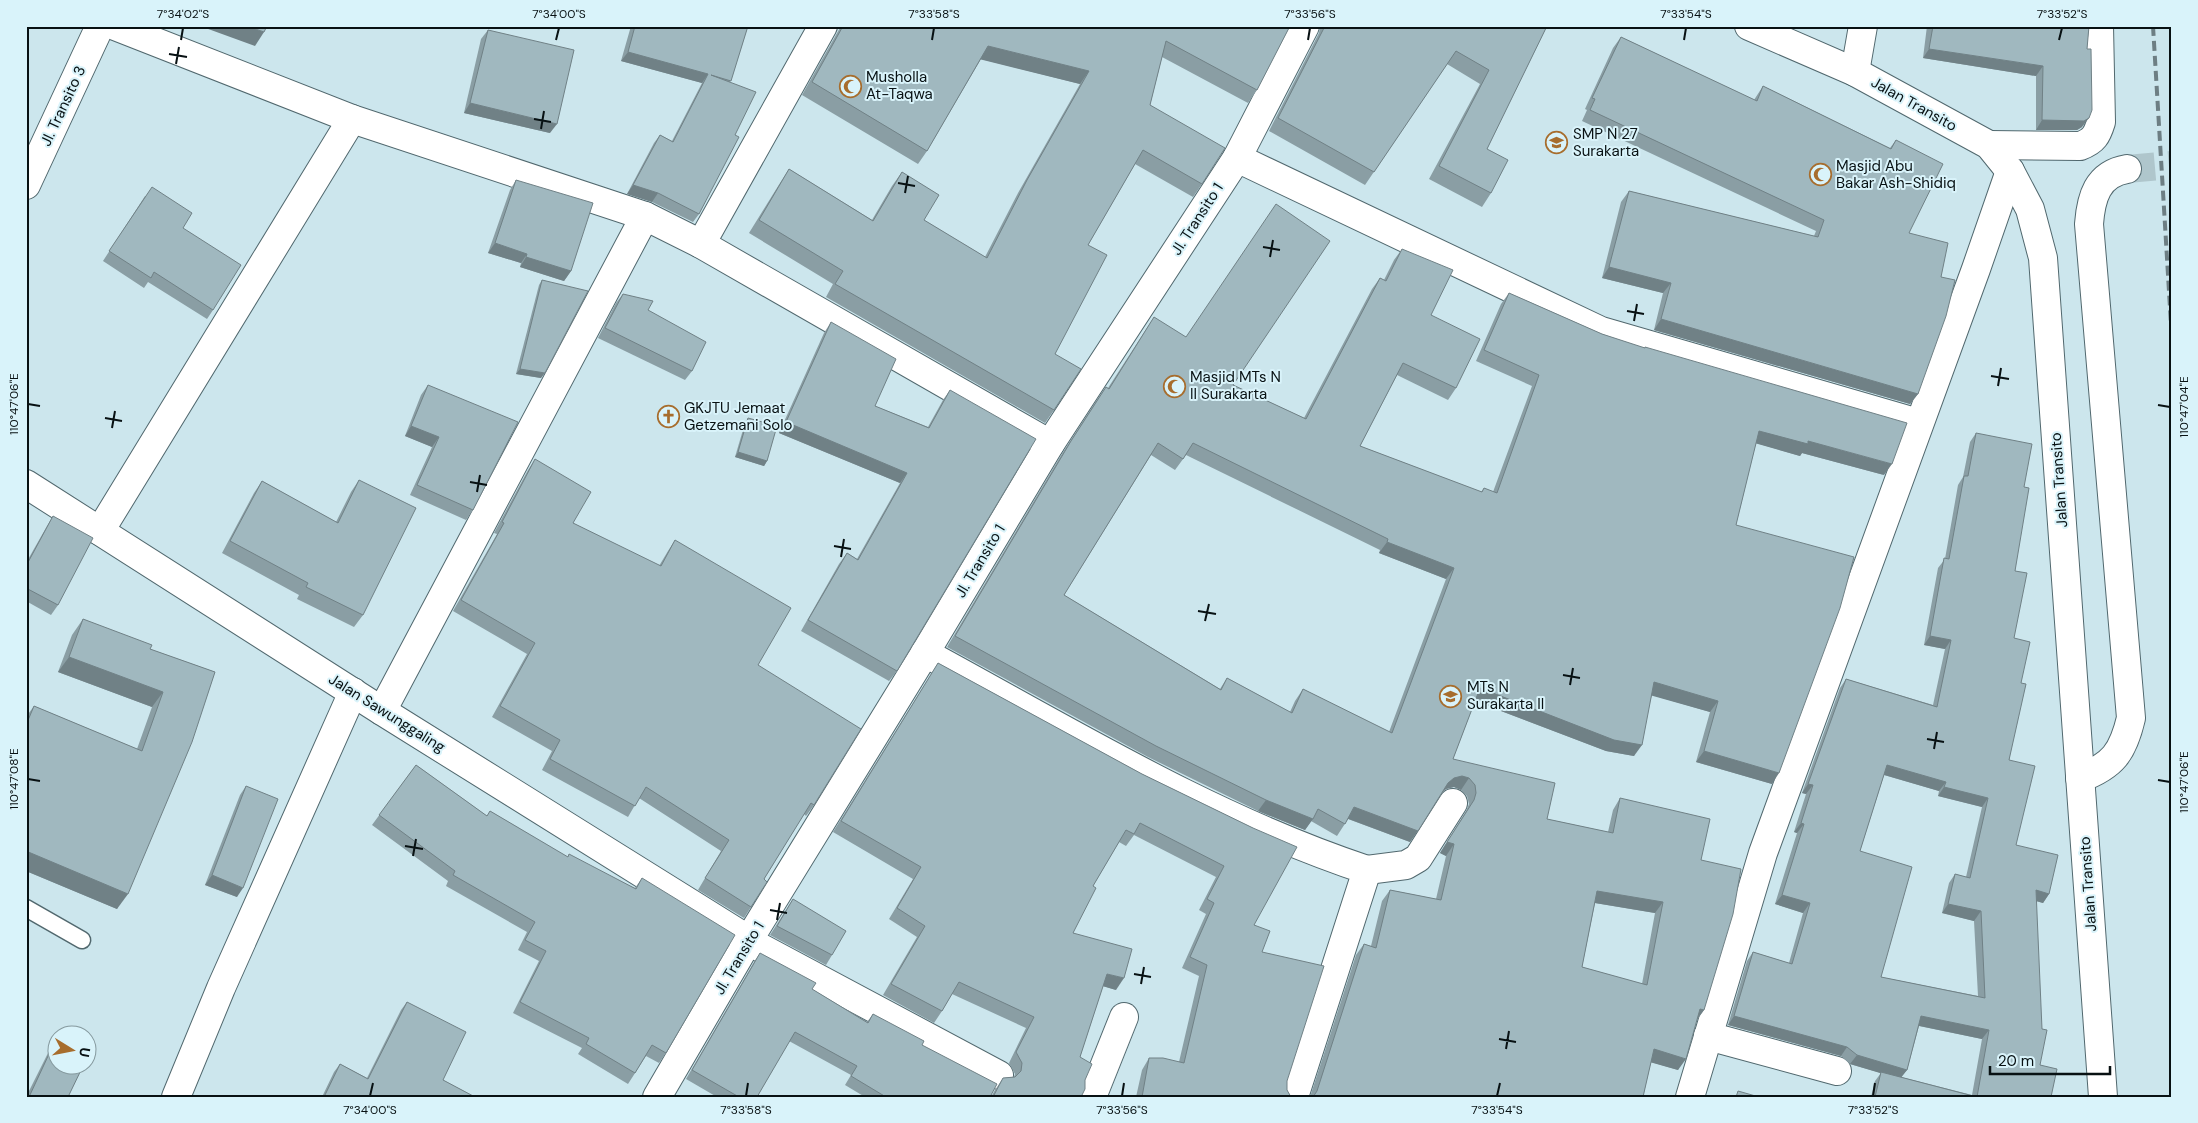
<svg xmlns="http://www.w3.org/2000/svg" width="2198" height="1123" viewBox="0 0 2198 1123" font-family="'DM Sans',sans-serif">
<rect width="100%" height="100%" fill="#cce6ed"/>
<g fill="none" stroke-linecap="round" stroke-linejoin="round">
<!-- street-tunnel -->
<polyline stroke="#afc6cc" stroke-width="28" stroke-dasharray="28 14" stroke-linecap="butt" points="2127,169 2172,165"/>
<defs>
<polyline id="lane" points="26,908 82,940"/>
<g id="street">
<polyline points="115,26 352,119 645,216 701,244 1050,444"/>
<polyline points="1855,72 1863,26"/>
<path d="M 1989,145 L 2080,146 C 2094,141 2097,135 2101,122 L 2099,26"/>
<polyline points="1237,158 1601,331 1918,423"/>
<polyline points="26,185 100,26"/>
<polyline points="701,244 823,26"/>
<polyline points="26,484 382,711 749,940"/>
<polyline points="100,531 352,119"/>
<path d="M 925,653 C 1069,731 1210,818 1367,870 L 1294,1097"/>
<polyline points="382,711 645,216"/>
<path d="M 2080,778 C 2113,766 2123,752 2131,718 L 2089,224 C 2091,198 2097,174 2127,169"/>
<polyline points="1367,870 1406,865 1418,858 1453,803"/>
<polyline points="748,941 999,1075"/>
<polyline points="1708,1036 1837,1071"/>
<polyline points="176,1097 221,988 353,692"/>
<polyline points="657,1097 748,941 925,653 1050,444 1237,158 1305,26"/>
<polyline points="1092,1097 1124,1017"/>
<polyline points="1690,1097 1763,853 1976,269 2010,171"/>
</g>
<polyline id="secondary" points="1749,26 1855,72 1989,145 2010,171 2030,209 2043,258 2103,1097"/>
</defs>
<!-- lane casing -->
<use href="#lane" stroke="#51686e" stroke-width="19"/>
<!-- street casing -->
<use href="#street" stroke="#51686e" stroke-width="30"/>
<!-- secondary casing -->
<use href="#secondary" stroke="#51686e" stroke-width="30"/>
<!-- lane -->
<use href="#lane" stroke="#fff" stroke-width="16"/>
<!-- street -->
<use href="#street" stroke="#fff" stroke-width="28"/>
<!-- secondary -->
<use href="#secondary" stroke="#fff" stroke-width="28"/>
<!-- rail -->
<polyline stroke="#6d7e83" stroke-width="4" stroke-dasharray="10 5" stroke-linecap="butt" points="2153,26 2172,341"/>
</g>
<!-- wall -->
<g fill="#8a9ea4" fill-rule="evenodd">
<polygon points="631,26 748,26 730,82 735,135 699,214 693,222 652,202 627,194 654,143 660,135 672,141 702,83 621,61"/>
<polygon points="841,26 1290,26 1257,90 1248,103 1162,57 1150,105 1202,184 1193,197 1135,164 1088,245 1055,354 1054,410 1045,423 826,297 833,284 749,233 780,183 789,169 872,220 892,186 902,172 924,220 985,257 1018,193 1080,84 981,59 927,151 918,164 802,95"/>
<polygon points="1320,26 1547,26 1487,149 1491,193 1482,207 1429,179 1480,84 1447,64 1365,185 1269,131 1319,33"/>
<polygon points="1927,26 2089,26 2087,49 2082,127 2077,130 2036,130 2036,76 1923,58"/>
<polygon points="488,30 550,133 464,113 481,39"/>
<polygon points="1621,37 1754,100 1763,86 1890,148 1896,140 1909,233 1941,277 1918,394 1910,404 1654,330 1663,293 1602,278 1621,202 1629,191 1814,236 1816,231 1582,121 1587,110 1585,109 1613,48"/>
<polygon points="516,180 571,271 564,281 520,267 521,263 488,253 510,190"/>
<polygon points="145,196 183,228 213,310 207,319 148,282 144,288 103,261"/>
<path d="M 1402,249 L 1431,315 L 1456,388 L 1448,400 L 1397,375 L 1360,446 L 1481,492 L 1484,488 L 1493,492 L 1532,386 L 1476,361 L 1501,304 L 1509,293 L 1602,334 L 1644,348 L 1645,347 L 1884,475 L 1802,453 L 1800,456 L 1756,443 L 1736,525 L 1772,784 L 1696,762 L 1710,712 L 1652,695 L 1634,756 L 1606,751 L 1475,701 L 1453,759 L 1547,819 L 1608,832 L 1613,810 L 1620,798 L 1701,860 L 1704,1010 L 1697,1020 L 1678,1070 L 1651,1062 L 1643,1097 L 1310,1097 L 1356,955 L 1364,944 L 1371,946 L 1382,901 L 1390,890 L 1436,899 L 1446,856 L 1440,853 L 1466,811 L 1469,804 L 1467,796 L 1461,790 L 1454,787 L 1446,789 L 1442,793 L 1410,842 L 1348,819 L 1337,836 L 1311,821 L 1305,830 L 1258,811 L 1148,757 L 947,647 L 1063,452 L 1098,398 L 1106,387 L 1108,388 L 1154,317 L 1233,385 L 1304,418 L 1372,289 L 1380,278 L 1384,280 L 1394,260 ZM 1151,455 L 1175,470 L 1186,455 L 1380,550 L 1379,553 L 1446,579 L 1389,732 L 1303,689 L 1295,701 L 1290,712 L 1227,678 L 1220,689 L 1064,595 ZM 1595,903 L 1655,913 L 1642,984 L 1582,967 Z"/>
<polygon points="542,280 541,378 516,374 539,285"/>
<polygon points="623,294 648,310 692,371 685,380 598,338 616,303"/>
<polygon points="831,322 875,406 928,427 943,400 950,390 897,671 889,681 801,631 839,564 847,553 857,559 900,483 779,433 824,333"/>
<polygon points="428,385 473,510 466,520 410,495 432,447 405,436 421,395"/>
<polygon points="748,418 767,461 764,466 735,457 745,423"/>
<path d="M 1976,433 L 2024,487 L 2015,571 L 2014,638 L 2021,683 L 2009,760 L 2016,845 L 2049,894 L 2043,903 L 2036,901 L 2040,1065 L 2051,1097 L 1871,1097 L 1875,1081 L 1881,1073 L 1850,1064 L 1841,1056 L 1728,1025 L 1747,961 L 1753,952 L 1789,963 L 1803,913 L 1775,904 L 1797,833 L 1794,832 L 1806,794 L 1802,793 L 1840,688 L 1846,679 L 1933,705 L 1945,649 L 1924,645 L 1938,568 L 1945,559 L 1958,485 L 1963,477 L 1970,442 ZM 1884,775 L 1939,791 L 1938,796 L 1982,807 L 1966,877 L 1955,874 L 1949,883 L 1942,913 L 1974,921 L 1978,996 L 1881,977 L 1860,851 ZM 1919,1026 L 1982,1039 L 1972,1095 L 1901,1077 L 1907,1070 Z"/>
<polygon points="535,459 573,523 659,566 668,551 675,540 758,665 814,805 806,816 804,814 764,879 751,907 744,918 698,890 721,851 639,798 628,817 542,770 552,751 492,717 527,654 453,611 497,534 494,533 528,470"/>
<polygon points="359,480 363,615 354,627 297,599 299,595 222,553 254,493 262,481 336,522 351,492"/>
<polygon points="53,516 58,605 51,615 26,601 26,563 47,526"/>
<polygon points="83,619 150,649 215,672 117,909 26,871 26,717 34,706 137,749 152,707 58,672 72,635"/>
<polygon points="938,663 1142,774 1253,828 1254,925 1262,952 1287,1081 1287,1090 1291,1097 1136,1097 1142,1070 1149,1058 1179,1062 1199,976 1182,968 1206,914 1199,910 1216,877 1134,835 1126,846 1119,842 1093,886 1073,933 1116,990 1103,986 1080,1057 1085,1080 1081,1097 991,1097 995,1090 1003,1078 1014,1077 1015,1074 1009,1063 1026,1028 952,994 942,1011 934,1023 883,995 917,937 889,919 913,879 833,832 931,674"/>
<polygon points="416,765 487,816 490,811 567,857 635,888 642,878 666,1053 659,1063 646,1056 628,1084 578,1054 582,1048 513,1013 539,961 518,950 527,932 446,886 448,881 372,825"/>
<polygon points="246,786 237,897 205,885 240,795"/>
<polygon points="793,899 832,955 826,965 770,935"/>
<polygon points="760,953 812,989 867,1022 873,1014 922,1045 990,1097 865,1097 845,1085 851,1075 789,1041 757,1097 717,1097 686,1079 754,962"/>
<polygon points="407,1002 443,1080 475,1097 322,1097 334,1072 340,1064 367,1078 401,1010"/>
<polygon points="56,1039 68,1097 26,1097 50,1049"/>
</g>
<!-- shaded-wall -->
<g fill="#708186">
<polygon points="200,26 247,26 264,32 255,46"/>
<polygon points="988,46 1089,71 1080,84 979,59"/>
<polygon points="1929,49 2043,66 2036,76 1923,58"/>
<polygon points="628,52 708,74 702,83 621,61"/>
<polygon points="470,103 557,124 550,133 464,113"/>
<polygon points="2089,118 2082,127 2077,130 2036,130 2042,120"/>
<polygon points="633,185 658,193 652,202 627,194"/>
<polygon points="495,243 527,254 521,263 488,253"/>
<polygon points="526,257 571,271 564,281 520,267"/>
<polygon points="1609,267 1671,283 1663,293 1602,278"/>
<polygon points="1661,319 1918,394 1910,404 1654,330"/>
<polygon points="520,369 545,373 541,378 516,374"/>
<polygon points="786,422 907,473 900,483 779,433"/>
<polygon points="411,426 439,437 432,447 405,436"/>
<polygon points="1759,431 1808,441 1892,464 1884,475 1802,453 1800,456 1751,442"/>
<polygon points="738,452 767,461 764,466 735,457"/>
<polygon points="1387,542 1454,568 1446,579 1379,553"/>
<polygon points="1930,636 1951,640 1945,649 1924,645"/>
<polygon points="69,657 163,692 152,707 58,672"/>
<polygon points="1654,682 1718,701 1710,712 1646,694"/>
<polygon points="1480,688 1642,745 1634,756 1606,751 1472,700"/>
<polygon points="1704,751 1779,773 1772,784 1696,762"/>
<polygon points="1887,765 1946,782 1939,791 1881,774"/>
<polygon points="1462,776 1469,778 1461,790 1454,787 1446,789 1440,794 1448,783 1454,778"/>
<polygon points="1808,784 1813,785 1806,794 1802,793"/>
<polygon points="1944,787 1988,798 1982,807 1938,796"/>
<polygon points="1266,800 1313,819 1305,830 1258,811"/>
<polygon points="1354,807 1418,831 1410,842 1346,818"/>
<polygon points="1801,823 1804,824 1797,833 1794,832"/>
<polygon points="1447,842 1454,844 1446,856 1440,853"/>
<polygon points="26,851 128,894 117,909 26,871"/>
<polygon points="212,875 243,888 237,897 205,885"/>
<polygon points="2036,890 2049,894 2043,903 2029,899"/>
<polygon points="1597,891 1663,902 1655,913 1589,902"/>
<polygon points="1782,895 1810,903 1803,913 1775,904"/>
<polygon points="1948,904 1981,911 1974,921 1942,913"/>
<polygon points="1107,974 1124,978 1116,990 1099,985"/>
<polygon points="1700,1009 1704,1010 1696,1021"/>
<polygon points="1734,1016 1847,1047 1841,1056 1728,1025"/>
<polygon points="1921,1016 1989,1030 1982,1039 1915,1025"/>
<polygon points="1654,1049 1686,1059 1678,1070 1646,1061"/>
<polygon points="1857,1055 1907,1070 1900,1079 1850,1064"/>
</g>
<!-- building -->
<g fill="#a0b8bf" stroke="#708186" fill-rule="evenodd">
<polygon points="247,26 267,26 264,32"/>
<polygon points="635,26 748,26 731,81 711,75 756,92 735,135 739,137 699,214 658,193 633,185 660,135 673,142 708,74 628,52"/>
<polygon points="843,26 1290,26 1257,90 1166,41 1150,105 1225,148 1202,184 1143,150 1088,245 1107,255 1055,354 1081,369 1054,410 835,284 843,271 759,220 789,169 873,221 902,172 939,195 924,220 987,258 1027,180 1089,71 988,46 927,151 812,82"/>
<polygon points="1325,26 1547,26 1487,149 1508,160 1491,193 1439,166 1489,70 1456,51 1374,172 1278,118"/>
<polygon points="1933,26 2089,26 2087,49 2091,49 2092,110 2089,118 2084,121 2042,120 2043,66 1929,49"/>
<polygon points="488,30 574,50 557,124 470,103"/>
<polygon points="1621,37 1757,101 1763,86 1891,149 1896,140 1943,164 1909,233 1948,243 1941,277 1955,280 1946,316 1918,394 1661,319 1671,283 1609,267 1629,191 1818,237 1824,220 1590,110 1595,99 1592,98"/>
<polygon points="516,180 593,203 571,271 526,257 527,254 495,243"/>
<polygon points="152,187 192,213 183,228 241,265 213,310 154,272 151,278 109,251"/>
<path d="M 1276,204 L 1330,241 L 1233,385 L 1306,419 L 1380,278 L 1386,281 L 1402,249 L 1453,270 L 1431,315 L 1480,339 L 1456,388 L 1403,363 L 1360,446 L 1482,492 L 1484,488 L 1497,493 L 1539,375 L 1484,350 L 1509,293 L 1602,334 L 1645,348 L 1645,347 L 1907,423 L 1892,464 L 1808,441 L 1808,444 L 1759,431 L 1736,525 L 1854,557 L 1840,608 L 1779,773 L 1704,751 L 1718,701 L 1654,682 L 1642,745 L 1614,740 L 1480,688 L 1453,759 L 1555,783 L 1547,819 L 1613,833 L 1620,798 L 1710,819 L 1701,860 L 1741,869 L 1733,914 L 1704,1010 L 1700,1009 L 1686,1059 L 1654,1049 L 1643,1097 L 1313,1097 L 1317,1091 L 1364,944 L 1376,948 L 1390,890 L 1441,900 L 1454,844 L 1447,842 L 1474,800 L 1476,793 L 1475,785 L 1469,778 L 1462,776 L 1454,778 L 1448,783 L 1418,831 L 1354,807 L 1345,824 L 1318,809 L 1313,819 L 1266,800 L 1156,746 L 955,636 L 1071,441 L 1106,387 L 1109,389 L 1154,317 L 1186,337 ZM 1158,443 L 1183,459 L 1193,443 L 1388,539 L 1387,542 L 1454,568 L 1392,733 L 1303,689 L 1292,713 L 1227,678 L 1221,690 L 1064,595 ZM 1597,891 L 1663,902 L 1647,985 L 1582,967 Z"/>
<polygon points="542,280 588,291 545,373 520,369"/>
<polygon points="623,294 653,301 648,310 706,342 692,371 605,328"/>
<polygon points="831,322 896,359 875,406 929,428 950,390 1036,439 897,671 808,620 847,553 858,560 907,473 786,422"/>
<polygon points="428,385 518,422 473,510 417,485 439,437 411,426"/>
<polygon points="748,418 777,426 767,461 738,452"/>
<path d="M 1976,433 L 2032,444 L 2024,487 L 2029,488 L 2015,571 L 2027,573 L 2014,638 L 2030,642 L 2021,683 L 2026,684 L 2009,760 L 2035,766 L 2016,845 L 2058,855 L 2049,894 L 2036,890 L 2042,1029 L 2047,1030 L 2040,1065 L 2057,1069 L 2051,1097 L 1875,1097 L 1881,1072 L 1977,1097 L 1989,1030 L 1921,1016 L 1907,1070 L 1857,1055 L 1847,1047 L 1734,1016 L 1753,952 L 1792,964 L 1810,903 L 1782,895 L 1804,824 L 1801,823 L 1813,785 L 1808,784 L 1846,679 L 1937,707 L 1951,640 L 1930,636 L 1944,558 L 1949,559 L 1964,476 L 1968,476 ZM 1887,765 L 1946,782 L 1944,787 L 1988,798 L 1970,878 L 1955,874 L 1948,904 L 1981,911 L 1985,998 L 1881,977 L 1912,867 L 1860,851 Z"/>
<polygon points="535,459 591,492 573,523 661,566 675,540 791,608 758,665 861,729 814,805 811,803 764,879 767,882 751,907 705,878 729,840 646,787 635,806 550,759 560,740 500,706 535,643 461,600 504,523 502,522"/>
<polygon points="359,480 416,508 363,615 306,587 308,583 230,541 262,481 338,523"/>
<polygon points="53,516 93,538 58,605 26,588 26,566"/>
<polygon points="83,619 152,645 150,649 215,672 192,742 128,894 26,851 26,725 34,706 142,751 163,692 69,657"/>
<polygon points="938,663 1142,774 1253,828 1297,847 1254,925 1270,931 1262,952 1324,966 1287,1081 1287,1090 1291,1097 1142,1097 1149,1058 1163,1058 1184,1063 1207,965 1190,957 1214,903 1207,899 1224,866 1140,823 1134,834 1126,830 1093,886 1096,888 1073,933 1132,949 1124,978 1107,974 1080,1057 1092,1064 1085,1080 1085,1089 1081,1097 993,1097 1003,1078 1015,1077 1021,1071 1022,1063 1016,1052 1034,1017 959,982 942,1011 891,984 925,926 897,908 921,867 841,821"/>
<polygon points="416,765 487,816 490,811 568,857 569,854 636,889 642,878 735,935 666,1053 652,1045 635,1073 586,1044 589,1038 520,1002 546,951 525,940 535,922 453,875 455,871 379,815"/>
<polygon points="246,786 278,799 243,888 212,875"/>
<polygon points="793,899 846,931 832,955 777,926"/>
<polygon points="760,953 816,983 812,989 868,1023 873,1014 924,1041 922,1045 997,1084 990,1097 886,1097 851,1076 857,1066 795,1032 757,1097 739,1097 692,1070"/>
<polygon points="407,1002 466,1032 443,1080 475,1097 324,1097 340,1064 368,1079"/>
<polygon points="56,1039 58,1040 58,1066 83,1066 68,1097 29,1097"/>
<polygon points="1738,1091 1759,1097 1736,1097"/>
</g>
<!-- ticks -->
<path fill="none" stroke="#081113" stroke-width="2" d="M 181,40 L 183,28M 556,40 L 559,28M 932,40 L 934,28M 1308,40 L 1310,28M 1684,40 L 1686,28M 2059,40 L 2062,28M 169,54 L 187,57M 176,64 L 179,47M 534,119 L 551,122M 541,129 L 544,111M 898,183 L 915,186M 905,193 L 908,176M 1263,247 L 1280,250M 1270,257 L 1273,240M 1627,311 L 1644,314M 1634,321 L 1637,304M 1991,376 L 2009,379M 1998,386 L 2001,368M 28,404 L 40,406M 2158,405 L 2170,407M 105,418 L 122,421M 112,428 L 115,411M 470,482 L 487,485M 477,492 L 480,475M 834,546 L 851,549M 841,557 L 844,539M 1198,611 L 1216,614M 1205,621 L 1209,604M 1563,675 L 1580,678M 1570,685 L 1573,668M 1927,739 L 1944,742M 1934,749 L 1937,732M 28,779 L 40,781M 2158,780 L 2170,782M 405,846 L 423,849M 413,856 L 416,839M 770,910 L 787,913M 777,920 L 780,903M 1134,974 L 1151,977M 1141,984 L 1144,967M 1499,1039 L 1516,1042M 1506,1049 L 1509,1031M 370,1096 L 373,1083M 746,1096 L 748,1083M 1122,1096 L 1124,1083M 1497,1096 L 1500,1083M 1873,1096 L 1875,1083"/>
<!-- icons -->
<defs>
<symbol id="mosque-ring" viewBox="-11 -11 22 22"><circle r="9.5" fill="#d9f3fa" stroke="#a76d2d" stroke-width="1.5"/><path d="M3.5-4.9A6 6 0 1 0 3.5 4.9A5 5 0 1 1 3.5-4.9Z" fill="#a76d2d"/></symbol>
<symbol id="school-ring" viewBox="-11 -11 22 22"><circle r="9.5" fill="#d9f3fa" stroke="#a76d2d" stroke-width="1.5"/><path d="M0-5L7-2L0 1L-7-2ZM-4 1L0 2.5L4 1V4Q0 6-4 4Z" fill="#a76d2d"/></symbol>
<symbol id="church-ring" viewBox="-11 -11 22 22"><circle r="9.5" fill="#d9f3fa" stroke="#a76d2d" stroke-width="1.5"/><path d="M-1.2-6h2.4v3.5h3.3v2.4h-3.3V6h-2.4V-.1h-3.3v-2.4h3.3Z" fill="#a76d2d"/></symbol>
</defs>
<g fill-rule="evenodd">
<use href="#mosque-ring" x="838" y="74" width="25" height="25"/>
<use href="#school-ring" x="1544" y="130" width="25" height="25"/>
<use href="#mosque-ring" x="1808" y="162" width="25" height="25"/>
<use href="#mosque-ring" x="1162" y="374" width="25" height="25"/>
<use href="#church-ring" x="656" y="404" width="25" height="25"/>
<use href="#school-ring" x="1438" y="684" width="25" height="25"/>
</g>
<g text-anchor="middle" stroke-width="4" stroke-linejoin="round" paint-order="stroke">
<!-- poi labels -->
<g font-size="15" fill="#081113" stroke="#d9f3fa" text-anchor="start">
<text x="866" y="82">Musholla<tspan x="866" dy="17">At-Taqwa</tspan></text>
<text x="1573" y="139">SMP N 27<tspan x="1573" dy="17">Surakarta</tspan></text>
<text x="1836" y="171">Masjid Abu<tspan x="1836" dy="17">Bakar Ash-Shidiq</tspan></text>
<text x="1190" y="382">Masjid MTs N<tspan x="1190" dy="17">II Surakarta</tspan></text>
<text x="684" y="413">GKJTU Jemaat<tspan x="684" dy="17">Getzemani Solo</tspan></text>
<text x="1467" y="692">MTs N<tspan x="1467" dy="17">Surakarta II</tspan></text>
</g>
<!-- street labels -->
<g font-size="15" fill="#081113" stroke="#d9f3fa">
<text transform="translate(1914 104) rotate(29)" y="5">Jalan Transito</text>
<text transform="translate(63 106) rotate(-65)" y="5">Jl. Transito 3</text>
<text transform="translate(1197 219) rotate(-57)" y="5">Jl. Transito 1</text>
<text transform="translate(2059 480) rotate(-94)" y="5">Jalan Transito</text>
<text transform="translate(980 561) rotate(-59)" y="5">Jl. Transito 1</text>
<text transform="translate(387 713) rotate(32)" y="5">Jalan Sawunggaling</text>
<text transform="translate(2088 884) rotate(-94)" y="5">Jalan Transito</text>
<text transform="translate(739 958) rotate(-59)" y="5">Jl. Transito 1</text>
</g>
</g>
<!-- border -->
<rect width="2198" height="1123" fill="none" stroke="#d9f3fa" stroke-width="55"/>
<!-- north arrow -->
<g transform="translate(72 1050) rotate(100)"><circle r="24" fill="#d9f3fa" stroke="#85999e"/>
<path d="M0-4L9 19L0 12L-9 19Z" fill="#a76d2d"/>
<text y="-8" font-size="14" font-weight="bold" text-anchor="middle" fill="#081113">U</text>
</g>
<!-- scale -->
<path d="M1990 1066v8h120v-8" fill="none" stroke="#081113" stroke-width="2.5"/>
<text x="1998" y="1066" font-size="15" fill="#081113" stroke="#d9f3fa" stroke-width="4" paint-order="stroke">20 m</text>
<rect x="28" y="28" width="2142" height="1068" fill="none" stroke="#081113" stroke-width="2"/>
<g font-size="12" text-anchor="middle" fill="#081113">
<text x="183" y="18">7°34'02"S</text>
<text x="559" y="18">7°34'00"S</text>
<text x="934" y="18">7°33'58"S</text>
<text x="1310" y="18">7°33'56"S</text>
<text x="1686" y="18">7°33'54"S</text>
<text x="2062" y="18">7°33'52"S</text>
<text transform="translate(14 404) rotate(-90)" y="4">110°47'06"E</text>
<text transform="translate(2184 407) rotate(-90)" y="4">110°47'04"E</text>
<text transform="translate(14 779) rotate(-90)" y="4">110°47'08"E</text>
<text transform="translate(2184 782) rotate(-90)" y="4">110°47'06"E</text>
<text x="370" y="1114">7°34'00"S</text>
<text x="746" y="1114">7°33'58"S</text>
<text x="1122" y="1114">7°33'56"S</text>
<text x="1497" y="1114">7°33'54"S</text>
<text x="1873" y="1114">7°33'52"S</text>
</g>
</svg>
